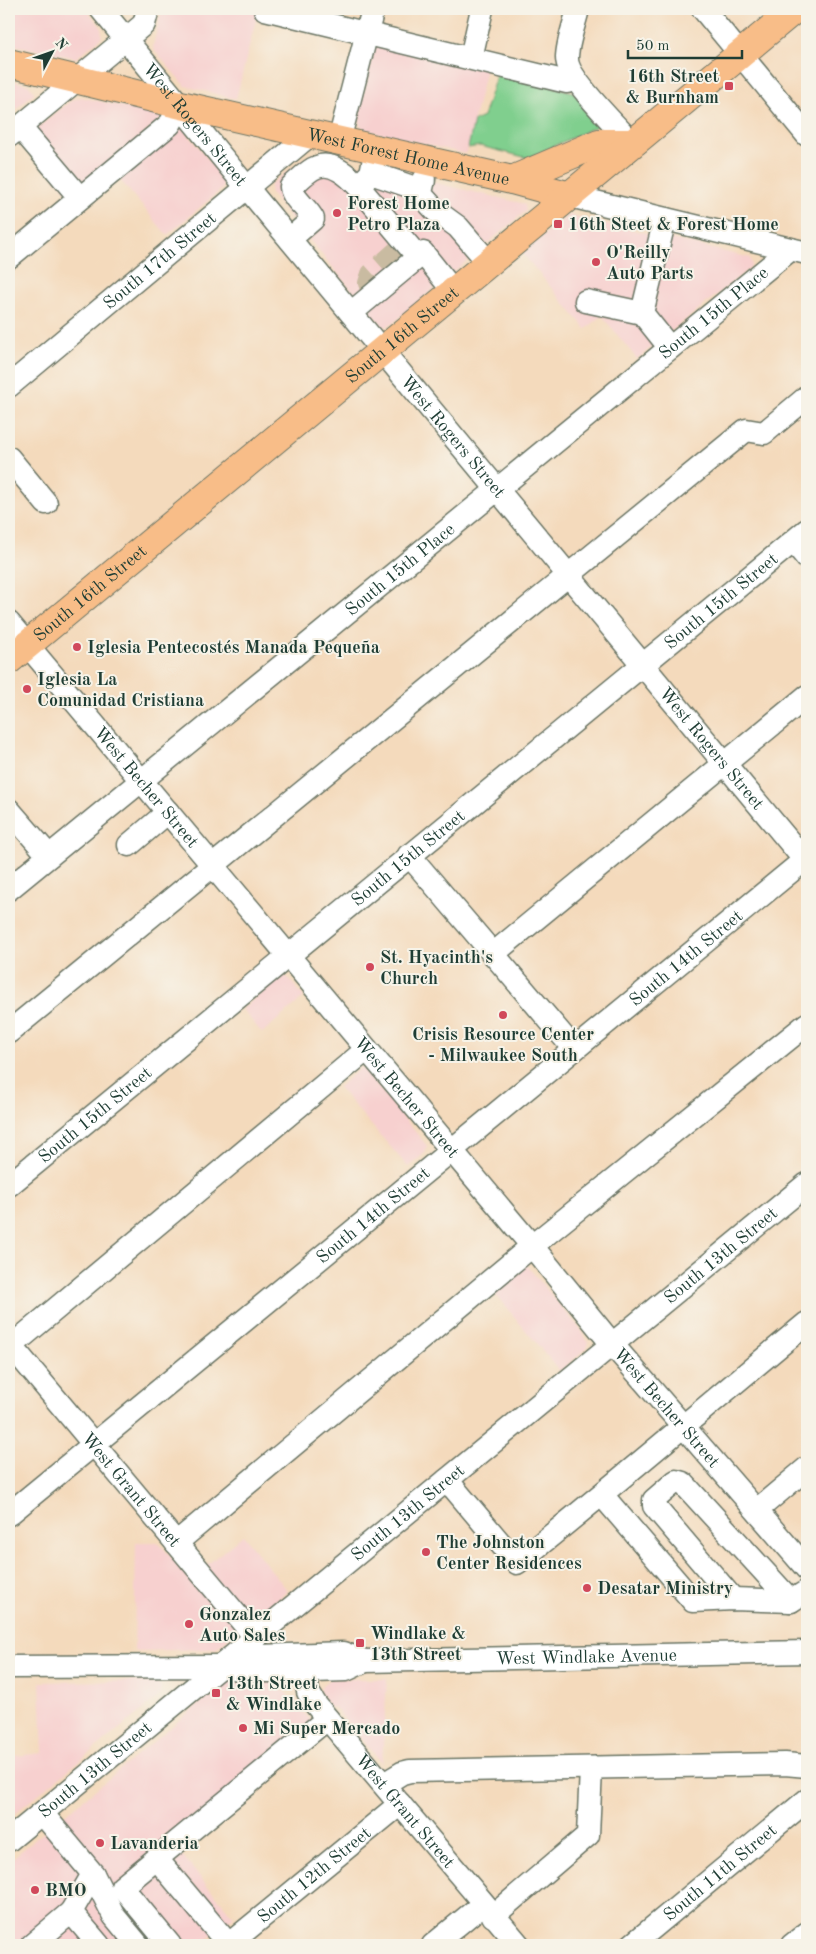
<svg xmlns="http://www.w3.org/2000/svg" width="816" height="1954" viewBox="0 0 816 1954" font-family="'Old Standard TT',serif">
<rect width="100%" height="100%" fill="#f7f3e8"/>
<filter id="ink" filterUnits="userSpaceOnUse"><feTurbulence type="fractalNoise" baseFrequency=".02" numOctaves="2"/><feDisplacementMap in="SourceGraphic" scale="10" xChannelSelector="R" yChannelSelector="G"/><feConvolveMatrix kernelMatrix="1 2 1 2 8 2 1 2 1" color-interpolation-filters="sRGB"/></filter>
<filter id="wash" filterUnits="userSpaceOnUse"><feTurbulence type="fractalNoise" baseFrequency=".0096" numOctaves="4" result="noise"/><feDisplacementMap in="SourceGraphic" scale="20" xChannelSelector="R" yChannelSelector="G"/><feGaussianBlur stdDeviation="1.12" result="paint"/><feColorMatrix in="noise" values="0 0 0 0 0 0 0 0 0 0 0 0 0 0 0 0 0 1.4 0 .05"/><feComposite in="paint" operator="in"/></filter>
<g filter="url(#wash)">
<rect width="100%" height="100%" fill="#f4dabc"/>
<!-- built -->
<g fill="#f7d0cf">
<polygon points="9,9 86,9 101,27 102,35 100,39 76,58 9,44"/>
<polygon points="162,9 249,9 258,11 236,99 185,86 154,50 153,46"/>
<polygon points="376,43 486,68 466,154 366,130 360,125 359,114"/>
<polygon points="9,80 29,85 33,90 34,93 9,116"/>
<polygon points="81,97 164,116 73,199 22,140 72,100"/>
<polygon points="179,123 222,176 223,184 222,189 167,235 115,174"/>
<polygon points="311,154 521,203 525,205 526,211 392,324 385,327 382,326 271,194 270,187 272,183"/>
<polygon points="569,215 747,257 750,258 752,264 750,268 637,359 602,316 586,329 522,253"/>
<polygon points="282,975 287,977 304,997 262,1033 242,1009"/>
<polygon points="362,1067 427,1146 425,1153 408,1167 338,1087"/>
<polygon points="523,1261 581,1330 588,1342 586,1349 560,1371 490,1288"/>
<polygon points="243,1535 288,1591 215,1649 134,1651 136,1542 158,1542 190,1579"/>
<polygon points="330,1679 387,1679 382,1763 335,1708 328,1706 320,1693 322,1685"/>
<polygon points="232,1680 274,1680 314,1724 170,1842 234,1917 200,1945 9,1945 9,1861 222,1685"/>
<polygon points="154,1681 161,1686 160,1694 156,1699 9,1818 9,1753 15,1756 43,1753 40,1682"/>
</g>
<!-- green -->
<polygon fill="#80cf8e" stroke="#508661" points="497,73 573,92 603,121 599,125 528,158 480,146 468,148 474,121 483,117"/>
</g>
<g filter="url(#ink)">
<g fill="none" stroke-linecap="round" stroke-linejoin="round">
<!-- minor-tunnel -->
<polyline stroke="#c9bba1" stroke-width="22" stroke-dasharray="22 11" stroke-linecap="butt" points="373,294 369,283 372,274 407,243"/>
<defs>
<g id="minor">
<path id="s1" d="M 101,9 L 258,201 L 807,863"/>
<polyline points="265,9 567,82 574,77"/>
<path d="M 578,9 C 575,23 567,43 567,58 C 566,77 618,128 632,143"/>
<polyline points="703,9 807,135"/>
<polyline points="471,58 482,9"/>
<polyline points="20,127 80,198"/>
<polyline points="9,136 144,24 148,9"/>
<polyline points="339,141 373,9"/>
<polyline points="376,149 371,173 358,186 418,257"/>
<polyline points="371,173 415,188 422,188 424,180"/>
<polyline points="415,188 436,211 458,227 489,263"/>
<polyline points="570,196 807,253"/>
<polyline points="665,219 642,313 670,348"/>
<path d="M 290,239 L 313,219 C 307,207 293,200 291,187 C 299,180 308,170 317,167 C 332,161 349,176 358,186"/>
<polyline points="9,257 170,124 181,105"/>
<polyline points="586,301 642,313"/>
<polyline points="351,313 423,253 454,292"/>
<path id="s2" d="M 9,386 L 311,134"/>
<polyline points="9,458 46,503"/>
<polyline points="794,542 807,558"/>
<path id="s3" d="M 9,623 L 532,1246 L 612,1344 L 807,1569"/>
<polyline points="9,810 49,856"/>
<polyline points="129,845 168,812"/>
<polyline points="409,855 574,1049"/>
<path id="s4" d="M 9,889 L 791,249"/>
<polyline points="493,954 807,696"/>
<polyline points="9,1032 746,430 764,433 807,397"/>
<path id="s5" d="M 9,1185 L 807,530"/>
<path id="s6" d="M 9,1343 L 255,1637"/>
<polyline points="9,1348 366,1050"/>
<path d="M 447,1480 L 517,1563 C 615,1485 710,1403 807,1323"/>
<polyline points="602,1495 693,1601 733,1599 791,1601 807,1591"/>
<polyline points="757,1510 807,1468"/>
<path id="s7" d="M 9,1514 L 807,858"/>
<polyline points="176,1543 532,1246 807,1024"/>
<polyline points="733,1599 654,1506 654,1500 676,1481 683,1483 791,1601"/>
<path id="s8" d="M 224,1665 L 261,1656 L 343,1653 L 365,1661 L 807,1652"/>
<polyline points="9,1667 218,1666 255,1671 313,1671 346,1670 365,1661"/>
<path id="s9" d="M 306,1671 L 308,1692 L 316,1705 L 519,1945"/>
<polyline points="384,1784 402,1773 410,1771 785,1764 807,1766"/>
<polyline points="42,1813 93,1874 114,1916 138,1945"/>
<path id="s10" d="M 9,1840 L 807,1184"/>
<polyline points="157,1859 229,1945"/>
<polyline points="71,1912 93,1874"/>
<polyline points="493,1916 588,1835 591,1769"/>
<polyline points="32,1945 71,1912 99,1945"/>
<polyline points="170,1945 122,1887 327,1719"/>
<path id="s11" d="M 228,1945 L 400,1804"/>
<polyline points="433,1945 483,1904"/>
<path id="s12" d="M 632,1945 L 807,1800"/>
<polyline points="792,1945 807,1933"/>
</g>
<g id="major">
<path id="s13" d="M 9,63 L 181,105 L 512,180 L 570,196"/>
<polyline points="512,180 599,143 632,143"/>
<path id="s14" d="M 9,660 L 795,9"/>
</g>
</defs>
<!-- minor casing -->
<use href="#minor" stroke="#6a7464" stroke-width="25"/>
<!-- major casing -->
<use href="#major" stroke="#6a7464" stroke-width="30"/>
<!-- minor -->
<use href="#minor" stroke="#fff" stroke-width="22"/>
<!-- major -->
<use href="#major" stroke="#f8bd88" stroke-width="28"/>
</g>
</g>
<!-- markers -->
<g fill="#d1495b" stroke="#f7f3e8" stroke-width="2">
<rect x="724" y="81" width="10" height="10" rx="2.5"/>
<circle cx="337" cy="213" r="5"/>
<rect x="553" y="219" width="10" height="10" rx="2.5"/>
<circle cx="596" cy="262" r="5"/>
<circle cx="77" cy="647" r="5"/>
<circle cx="27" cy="689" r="5"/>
<circle cx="370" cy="967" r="5"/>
<circle cx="503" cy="1015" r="5"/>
<circle cx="426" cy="1552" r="5"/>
<circle cx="587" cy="1588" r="5"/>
<circle cx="189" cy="1624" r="5"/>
<rect x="355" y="1638" width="10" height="10" rx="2.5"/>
<rect x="211" y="1688" width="10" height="10" rx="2.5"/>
<circle cx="243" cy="1728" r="5"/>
<circle cx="100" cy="1843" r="5"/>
<circle cx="35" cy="1890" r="5"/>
</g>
<g text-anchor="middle" stroke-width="4" stroke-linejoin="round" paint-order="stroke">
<!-- poi labels -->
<g font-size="18" font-weight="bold" fill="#1f3d34" stroke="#f7f3e8" text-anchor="start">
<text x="719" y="82" text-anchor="end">16th Street<tspan x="719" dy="21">&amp; Burnham</tspan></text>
<text x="347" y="209">Forest Home<tspan x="347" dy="21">Petro Plaza</tspan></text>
<text x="568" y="230">16th Steet &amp; Forest Home</text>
<text x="606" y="258">O'Reilly<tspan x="606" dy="21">Auto Parts</tspan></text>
<text x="87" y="653">Iglesia Pentecostés Manada Pequeña</text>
<text x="37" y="685">Iglesia La<tspan x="37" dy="21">Comunidad Cristiana</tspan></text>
<text x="380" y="963">St. Hyacinth's<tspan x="380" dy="21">Church</tspan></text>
<text x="503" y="1040" text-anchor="middle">Crisis Resource Center<tspan x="503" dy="21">- Milwaukee South</tspan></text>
<text x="436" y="1548">The Johnston<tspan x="436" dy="21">Center Residences</tspan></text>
<text x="597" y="1594">Desatar Ministry</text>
<text x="199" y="1620">Gonzalez<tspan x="199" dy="21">Auto Sales</tspan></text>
<text x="370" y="1639">Windlake &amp;<tspan x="370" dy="21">13th Street</tspan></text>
<text x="226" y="1689">13th Street<tspan x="226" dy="21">&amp; Windlake</tspan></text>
<text x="253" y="1734">Mi Super Mercado</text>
<text x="110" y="1849">Lavanderia</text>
<text x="45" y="1896">BMO</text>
</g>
<!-- street labels -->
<g font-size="18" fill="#1f3d34" stroke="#f7f3e8">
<text dy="6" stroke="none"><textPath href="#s1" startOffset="149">West Rogers Street</textPath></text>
<text dy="6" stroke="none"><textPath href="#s13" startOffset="410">West Forest Home Avenue</textPath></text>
<text dy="6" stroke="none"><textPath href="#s2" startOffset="196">South 17th Street</textPath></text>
<text dy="6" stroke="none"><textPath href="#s4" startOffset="910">South 15th Place</textPath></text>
<text dy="6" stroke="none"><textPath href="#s14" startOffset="510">South 16th Street</textPath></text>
<text dy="6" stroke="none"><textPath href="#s1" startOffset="554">West Rogers Street</textPath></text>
<text dy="6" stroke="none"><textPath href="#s4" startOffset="505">South 15th Place</textPath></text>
<text dy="6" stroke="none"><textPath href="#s14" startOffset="105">South 16th Street</textPath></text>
<text dy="6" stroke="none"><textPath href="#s5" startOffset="921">South 15th Street</textPath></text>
<text dy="6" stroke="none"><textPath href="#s1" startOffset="959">West Rogers Street</textPath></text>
<text dy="6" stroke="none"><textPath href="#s3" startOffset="214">West Becher Street</textPath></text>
<text dy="6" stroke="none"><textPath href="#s5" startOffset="516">South 15th Street</textPath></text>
<text dy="6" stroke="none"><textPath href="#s7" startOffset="876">South 14th Street</textPath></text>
<text dy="6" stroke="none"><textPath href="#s3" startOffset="619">West Becher Street</textPath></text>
<text dy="6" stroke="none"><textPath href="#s5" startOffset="111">South 15th Street</textPath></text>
<text dy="6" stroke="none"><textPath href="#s7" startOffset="471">South 14th Street</textPath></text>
<text dy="6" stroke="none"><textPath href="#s10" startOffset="921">South 13th Street</textPath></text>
<text dy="6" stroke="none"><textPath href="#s3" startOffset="1024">West Becher Street</textPath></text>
<text dy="6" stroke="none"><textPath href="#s6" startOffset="191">West Grant Street</textPath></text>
<text dy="6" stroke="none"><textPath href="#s10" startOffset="516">South 13th Street</textPath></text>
<text dy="6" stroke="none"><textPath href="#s8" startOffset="365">West Windlake Avenue</textPath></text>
<text dy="6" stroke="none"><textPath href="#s10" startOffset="111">South 13th Street</textPath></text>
<text dy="6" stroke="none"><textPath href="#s9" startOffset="175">West Grant Street</textPath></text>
<text dy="6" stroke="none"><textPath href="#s12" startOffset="114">South 11th Street</textPath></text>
<text dy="6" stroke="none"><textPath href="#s11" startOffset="111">South 12th Street</textPath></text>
</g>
</g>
<!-- margin -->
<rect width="816" height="1954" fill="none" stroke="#f7f3e8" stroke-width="30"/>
<!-- north arrow -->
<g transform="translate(52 52) rotate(49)" stroke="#f7f3e8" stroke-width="4" paint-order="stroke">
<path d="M0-4L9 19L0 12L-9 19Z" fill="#1f3d34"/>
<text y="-8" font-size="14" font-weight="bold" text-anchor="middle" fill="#1f3d34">N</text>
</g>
<!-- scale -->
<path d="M628 50v8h114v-8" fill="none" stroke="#1f3d34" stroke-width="2.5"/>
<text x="636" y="50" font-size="15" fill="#1f3d34" stroke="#f7f3e8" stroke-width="4" paint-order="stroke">50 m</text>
</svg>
